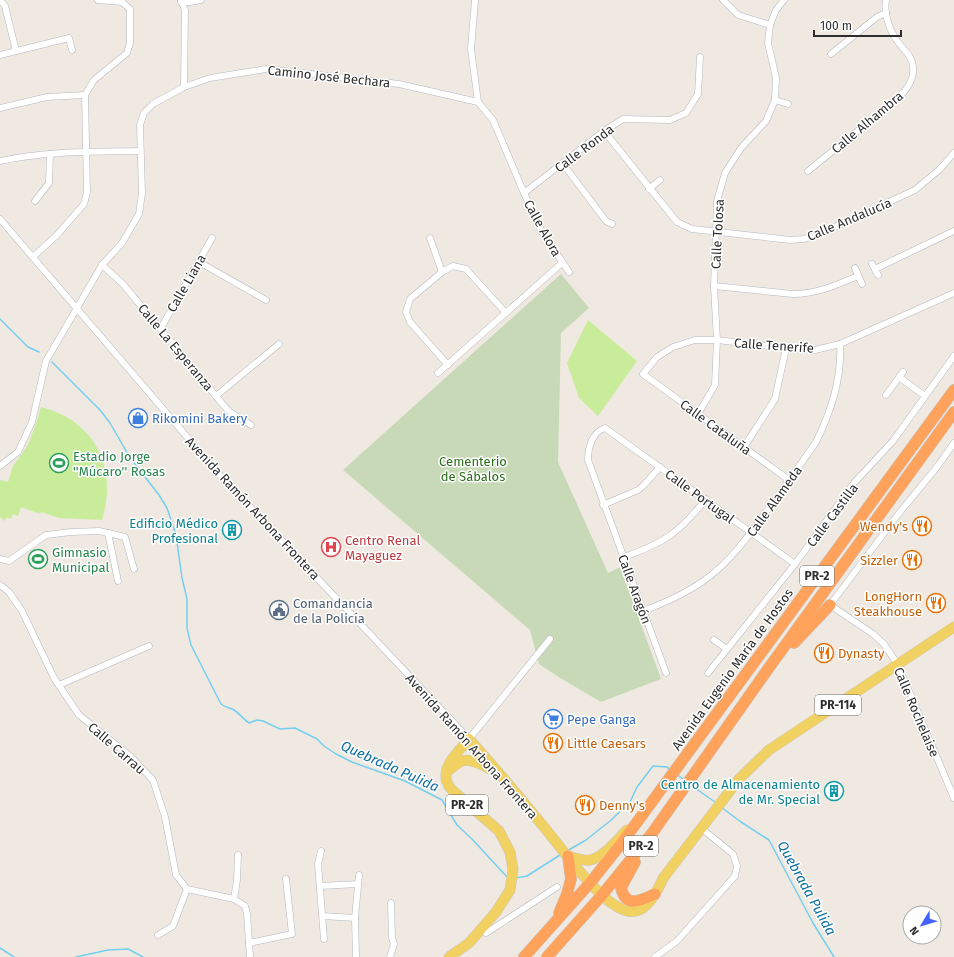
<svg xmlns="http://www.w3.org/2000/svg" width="954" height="957" viewBox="0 0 954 957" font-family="'Fira Sans',sans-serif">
<rect width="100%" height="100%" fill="#efe9e1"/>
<!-- cemetery -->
<polygon fill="#c8d9b8" points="561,274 589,308 561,333 558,462 608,573 620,567 661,679 601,702 557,676 539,664 530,630 343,470"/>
<!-- pitch -->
<g fill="#c9ec9a">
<polygon points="588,320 637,361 598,416 579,398 567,363"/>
<path d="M 41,407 C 95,421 118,467 102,520 L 59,518 L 41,512 L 40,514 L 21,507 L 18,516 L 13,514 L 11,519 L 7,517 L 5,521 L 0,517 L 0,480 L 8,482 L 13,466 L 28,445 L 37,421 Z"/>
</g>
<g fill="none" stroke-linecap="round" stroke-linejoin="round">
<!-- stream -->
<g stroke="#75cff0" stroke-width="1.5">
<polyline points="0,319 28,347 39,352"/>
<path d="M 52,362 L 100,410 L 110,423 L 129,456 L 159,495 L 167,508 L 176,535 L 182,578 L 187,599 L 187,628 L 191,645 L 221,704 C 225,707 230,708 234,710 C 239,713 243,719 249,723 L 257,720 L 263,721 L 280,729 L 295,728 L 317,739 L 324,746 L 336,754 L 352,762 L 405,781 L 442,800 L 457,825 L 473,840 L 507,877"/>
<polyline points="678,775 684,780"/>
<polyline points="692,786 715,802"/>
<polyline points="721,807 741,822 769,840 813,923 834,957"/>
<polyline points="567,851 586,840 610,821 630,802 637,787 653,766 667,767 670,770"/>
<polyline points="516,878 527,876 560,855"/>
<polyline points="0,948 14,957"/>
<polyline points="76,957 108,950 128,949 143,957"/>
</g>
<defs>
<g id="street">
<polyline points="0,0 5,6 16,51"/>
<polyline points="181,0 185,10 184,87"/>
<polyline points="475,0 471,49 478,102"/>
<polyline points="723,0 738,15 770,25"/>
<polyline points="181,2 190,2 201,0"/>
<polyline points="831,54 877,17 886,13"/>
<polyline points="0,55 69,38 72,50"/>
<polyline points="775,100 788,104"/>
<polyline points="0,108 47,97 85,95"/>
<polyline points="604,131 677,222 692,229 790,240 803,239 815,236 915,190 940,169 954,153"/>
<path d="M 0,161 C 46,151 94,152 140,151"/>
<polyline points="563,164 606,221 612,224"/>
<path d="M 808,171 L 898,98 C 911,86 919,70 908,54 C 903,48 898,43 894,36 C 888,26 884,12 886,0"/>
<polyline points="649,189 660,180"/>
<polyline points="524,193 604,131 623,119 670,120 686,113 698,94 700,57"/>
<polyline points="35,201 49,183 50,154"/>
<polyline points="0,219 218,473 469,739 550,639"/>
<polyline points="430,238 442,272"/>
<polyline points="33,257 57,235 84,204 87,192 85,95 94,80 127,53 130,43 130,9 122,2 98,0"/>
<polyline points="199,262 266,300"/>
<polyline points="872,264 878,275"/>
<polyline points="102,265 122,283 225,407 230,412 251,425"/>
<polyline points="855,268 862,284"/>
<polyline points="875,269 954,231"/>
<path d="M 714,286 L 793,294 C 817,294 836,285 858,276"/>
<polyline points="161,328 212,238"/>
<polyline points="448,365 410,322 406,312 410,299 442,272 453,266 466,269 506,313"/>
<polyline points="438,373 562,263"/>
<polyline points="899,377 925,396"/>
<polyline points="886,395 903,372"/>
<polyline points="216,396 279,344"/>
<polyline points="698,414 715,385 717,340 714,286 717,201 725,173 741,148 766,121 775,100 776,78 768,43 770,25 776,10 784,0"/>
<polyline points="954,443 937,467 900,512 830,605 873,634 884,644 898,665 954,798"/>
<polyline points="744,447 775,399 786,348"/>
<polyline points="0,466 18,452 32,422 46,361 102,265 122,243 139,214 142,193 140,125 144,113 153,104 184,87 210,78 266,69 399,84 478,102 493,120 524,193 542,232 569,272"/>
<polyline points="789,480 643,374 657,357 673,347 695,340 717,340 786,348 815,350 840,344 954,293"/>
<polyline points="603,505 638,490 644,485 660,467"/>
<polyline points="108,533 118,581"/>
<path d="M 624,557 C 664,543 679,533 706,499"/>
<polyline points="0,559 9,561 46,535 71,532 99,531 125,537 134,569"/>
<polyline points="0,585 9,592 22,611 54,678 79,715 130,756 153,780 165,817 176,875 187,889 234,899 245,906 247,914 250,957"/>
<path d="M 643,611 C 667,602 690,592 710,576 C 733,558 749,535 766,512 C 783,489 800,465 816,442 C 831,412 842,378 840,344"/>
<polyline points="714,640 727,649"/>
<path d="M 666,673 L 588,460 C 588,448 592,432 605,428 L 795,564"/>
<polyline points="708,673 795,564 854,483 893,441 954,356"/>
<polyline points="59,685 149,646"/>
<polyline points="321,851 318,864 324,939"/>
<polyline points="320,886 358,884"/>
<polyline points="234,899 237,880 238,855"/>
<polyline points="323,916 355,918"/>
<polyline points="486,933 557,887"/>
<polyline points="158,935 173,926 187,889"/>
<polyline points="249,943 292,934 286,879"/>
<polyline points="356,957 355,918 359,875"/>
<polyline points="390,957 394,944 392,938 391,903"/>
<polyline points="655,957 677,941 735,876 737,866 733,854 701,828"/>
</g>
<g id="primary">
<path d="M 448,771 C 452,768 457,763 462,761 C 472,757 487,768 496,772"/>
<path d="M 568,856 C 575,858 583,861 590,860 C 603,858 618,839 627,830"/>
<path d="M 449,957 L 469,943 L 496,912 L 510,890 L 513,869 L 510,852 L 499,831 L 452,790 C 450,788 448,785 447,782 C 441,766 460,750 469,739 C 496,769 522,800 548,832 C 565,853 581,876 601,894 C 609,902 624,914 636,911 C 650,908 658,888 664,877 L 739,779 L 769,750 L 954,627"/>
</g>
<g id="highway">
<polyline points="794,643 830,605"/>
<path d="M 635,862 L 621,888 C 626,909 641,900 655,894"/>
<polyline points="559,913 567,894 571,879 568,856"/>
<polyline points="524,957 590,883 621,844 954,390"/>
<polyline points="547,957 602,895 653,832 768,669 954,412"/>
</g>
</defs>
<!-- street casing -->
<use href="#street" stroke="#b4b7c1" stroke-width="7"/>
<!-- primary casing -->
<use href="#primary" stroke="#c9c9c9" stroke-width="11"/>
<!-- highway casing -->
<use href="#highway" stroke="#c9c9c9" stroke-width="12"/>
<!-- street -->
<use href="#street" stroke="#fff" stroke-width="6"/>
<!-- primary -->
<use href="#primary" stroke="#f2d163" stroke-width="10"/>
<!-- highway -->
<use href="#highway" stroke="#ffa35c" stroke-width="11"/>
</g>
<!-- icons -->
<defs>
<symbol id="shop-ring" viewBox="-11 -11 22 22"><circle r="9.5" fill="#fff" stroke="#3f7fe0" stroke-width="1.5"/><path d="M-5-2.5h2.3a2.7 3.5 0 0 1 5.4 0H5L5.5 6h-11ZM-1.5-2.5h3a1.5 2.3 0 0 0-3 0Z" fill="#3f7fe0"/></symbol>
<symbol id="stadium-ring" viewBox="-11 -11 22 22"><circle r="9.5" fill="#fff" stroke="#2e9e5b" stroke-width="1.5"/><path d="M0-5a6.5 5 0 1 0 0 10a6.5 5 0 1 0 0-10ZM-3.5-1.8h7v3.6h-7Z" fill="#2e9e5b"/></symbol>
<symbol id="restaurant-ring" viewBox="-11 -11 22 22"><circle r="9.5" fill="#fff" stroke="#e8710a" stroke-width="1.5"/><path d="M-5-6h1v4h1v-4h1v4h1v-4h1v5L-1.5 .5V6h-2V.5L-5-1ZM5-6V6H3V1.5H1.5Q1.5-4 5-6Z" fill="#e8710a"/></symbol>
<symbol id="building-ring" viewBox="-11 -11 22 22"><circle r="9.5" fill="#fff" stroke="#0f9aa8" stroke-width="1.5"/><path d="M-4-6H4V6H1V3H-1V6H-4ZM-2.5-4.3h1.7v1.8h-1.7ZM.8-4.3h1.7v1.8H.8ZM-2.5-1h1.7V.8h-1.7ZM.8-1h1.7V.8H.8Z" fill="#0f9aa8"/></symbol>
<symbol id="hospital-ring" viewBox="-11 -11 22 22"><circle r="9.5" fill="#fff" stroke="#e0444e" stroke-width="1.5"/><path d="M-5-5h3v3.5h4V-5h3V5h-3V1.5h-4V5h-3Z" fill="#e0444e"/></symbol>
<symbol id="civic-ring" viewBox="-11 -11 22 22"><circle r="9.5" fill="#fff" stroke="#5c6f8a" stroke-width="1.5"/><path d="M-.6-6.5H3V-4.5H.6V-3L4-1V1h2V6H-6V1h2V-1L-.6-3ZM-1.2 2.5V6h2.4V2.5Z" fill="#5c6f8a"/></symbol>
<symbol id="supermarket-ring" viewBox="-11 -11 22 22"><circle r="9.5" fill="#fff" stroke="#3f7fe0" stroke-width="1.5"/><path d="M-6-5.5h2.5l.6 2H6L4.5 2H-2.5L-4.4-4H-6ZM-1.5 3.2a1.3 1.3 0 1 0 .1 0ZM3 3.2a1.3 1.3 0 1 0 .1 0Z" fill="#3f7fe0"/></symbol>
</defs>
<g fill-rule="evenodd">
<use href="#shop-ring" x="127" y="407" width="22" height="22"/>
<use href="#stadium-ring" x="48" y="452" width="22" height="22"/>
<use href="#restaurant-ring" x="911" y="515" width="22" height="22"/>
<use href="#building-ring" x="221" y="519" width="22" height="22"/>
<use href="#hospital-ring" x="320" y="536" width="22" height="22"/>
<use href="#stadium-ring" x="27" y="548" width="22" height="22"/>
<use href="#restaurant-ring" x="901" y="549" width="22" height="22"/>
<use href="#restaurant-ring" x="925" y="592" width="22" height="22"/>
<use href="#civic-ring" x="268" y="599" width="22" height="22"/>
<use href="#restaurant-ring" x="813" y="642" width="22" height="22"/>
<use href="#supermarket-ring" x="542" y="708" width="22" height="22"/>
<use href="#restaurant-ring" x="542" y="732" width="22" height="22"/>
<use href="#building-ring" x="823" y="780" width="22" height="22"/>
<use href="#restaurant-ring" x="574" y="794" width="22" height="22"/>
</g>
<g text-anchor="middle" stroke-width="3" stroke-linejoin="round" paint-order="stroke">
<!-- shield labels -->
<g fill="#fff" stroke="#6d6d6d" stroke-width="1">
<rect x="800" y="566" width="34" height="20" rx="3"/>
<rect x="815" y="695" width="46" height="20" rx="3"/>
<rect x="446" y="795" width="42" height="20" rx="3"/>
<rect x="624" y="836" width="34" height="20" rx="3"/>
</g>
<g font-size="12" font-weight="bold" fill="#2e2e2e">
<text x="817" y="580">PR-2</text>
<text x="838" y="709">PR-114</text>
<text x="467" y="809">PR-2R</text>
<text x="641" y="850">PR-2</text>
</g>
<!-- street labels -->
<g font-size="13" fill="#2e2e2e" stroke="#fff">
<text transform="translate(329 76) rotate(6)" y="5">Camino José Bechara</text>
<text transform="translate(867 122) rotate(-40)" y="5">Calle Alhambra</text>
<text transform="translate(584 148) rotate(-37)" y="5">Calle Ronda</text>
<text transform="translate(849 219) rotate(-23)" y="5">Calle Andalucía</text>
<text transform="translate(543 228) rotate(61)" y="5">Calle Alora</text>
<text transform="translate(717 234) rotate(-87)" y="5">Calle Tolosa</text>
<text transform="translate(186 283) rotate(-60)" y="5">Calle Liana</text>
<text transform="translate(774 345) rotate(4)" y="5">Calle Tenerife</text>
<text transform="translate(176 347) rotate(50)" y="5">Calle La Esperanza</text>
<text transform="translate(716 427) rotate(36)" y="5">Calle Cataluña</text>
<text transform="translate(700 496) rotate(36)" y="5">Calle Portugal</text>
<text transform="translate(774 501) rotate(-54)" y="5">Calle Alameda</text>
<text transform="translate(253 508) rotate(47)" y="5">Avenida Ramón Arbona Frontera</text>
<text transform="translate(832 515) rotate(-53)" y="5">Calle Castilla</text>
<text transform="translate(635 589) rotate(70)" y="5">Calle Aragón</text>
<text transform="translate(732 669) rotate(-54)" y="5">Avenida Eugenio María de Hostos</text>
<text transform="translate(917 712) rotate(67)" y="5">Calle Rochelaise</text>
<text transform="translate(472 746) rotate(48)" y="5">Avenida Ramón Arbona Frontera</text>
<text transform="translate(117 748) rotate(41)" y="5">Calle Carrau</text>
</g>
<!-- shop labels -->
<g font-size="13" fill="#366cbe" stroke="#fff" text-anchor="start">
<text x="152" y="423">Rikomini Bakery</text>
<text x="567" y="724">Pepe Ganga</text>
</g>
<!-- leisure labels -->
<g font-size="13" fill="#27864d" stroke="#fff" text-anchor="start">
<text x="73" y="461">Estadio Jorge<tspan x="73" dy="15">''Múcaro'' Rosas</tspan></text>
<text x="52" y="557">Gimnasio<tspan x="52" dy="15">Municipal</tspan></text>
</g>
<!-- park labels -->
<g font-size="13" fill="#2c6e1b" stroke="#fff">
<text x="473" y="466">Cementerio<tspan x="473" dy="15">de Sábalos</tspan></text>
</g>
<!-- culture labels -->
<g font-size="13" fill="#0d838f" stroke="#fff" text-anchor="end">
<text x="218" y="528">Edificio Médico<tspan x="218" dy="15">Profesional</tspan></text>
<text x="820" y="789">Centro de Almacenamiento<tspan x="820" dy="15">de Mr. Special</tspan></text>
</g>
<!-- food labels -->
<g font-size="13" fill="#c56008" stroke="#fff" text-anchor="end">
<text x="908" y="531">Wendy's</text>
<text x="898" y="565">Sizzler</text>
<text x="922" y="601">LongHorn<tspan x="922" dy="15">Steakhouse</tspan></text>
<text x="838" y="658" text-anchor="start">Dynasty</text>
<text x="567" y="748" text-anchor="start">Little Caesars</text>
<text x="599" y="810" text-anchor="start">Denny's</text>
</g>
<!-- health labels -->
<g font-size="13" fill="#be3a42" stroke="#fff" text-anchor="start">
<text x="345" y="545">Centro Renal<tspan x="345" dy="15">Mayaguez</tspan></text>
</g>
<!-- service labels -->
<g font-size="13" fill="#4e5e75" stroke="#fff" text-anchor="start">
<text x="293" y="608">Comandancia<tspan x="293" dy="15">de la Policía</tspan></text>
</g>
<!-- water labels -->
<g font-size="14" font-style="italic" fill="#0d6fa3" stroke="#fff">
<text transform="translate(390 766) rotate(24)" y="5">Quebrada Pulida</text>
<text transform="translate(807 888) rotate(61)" y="5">Quebrada Pulida</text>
</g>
</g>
<!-- north arrow -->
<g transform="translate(922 925) rotate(232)"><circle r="19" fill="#ffffff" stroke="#ababab"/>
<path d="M0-3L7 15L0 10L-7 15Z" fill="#4264fb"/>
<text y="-6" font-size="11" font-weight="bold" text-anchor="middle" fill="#2e2e2e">N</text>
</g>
<!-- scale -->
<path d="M814 30v6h87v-6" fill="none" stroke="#2e2e2e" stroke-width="2"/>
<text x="820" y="30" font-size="12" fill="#2e2e2e" stroke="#ffffff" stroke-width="3" paint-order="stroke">100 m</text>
</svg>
